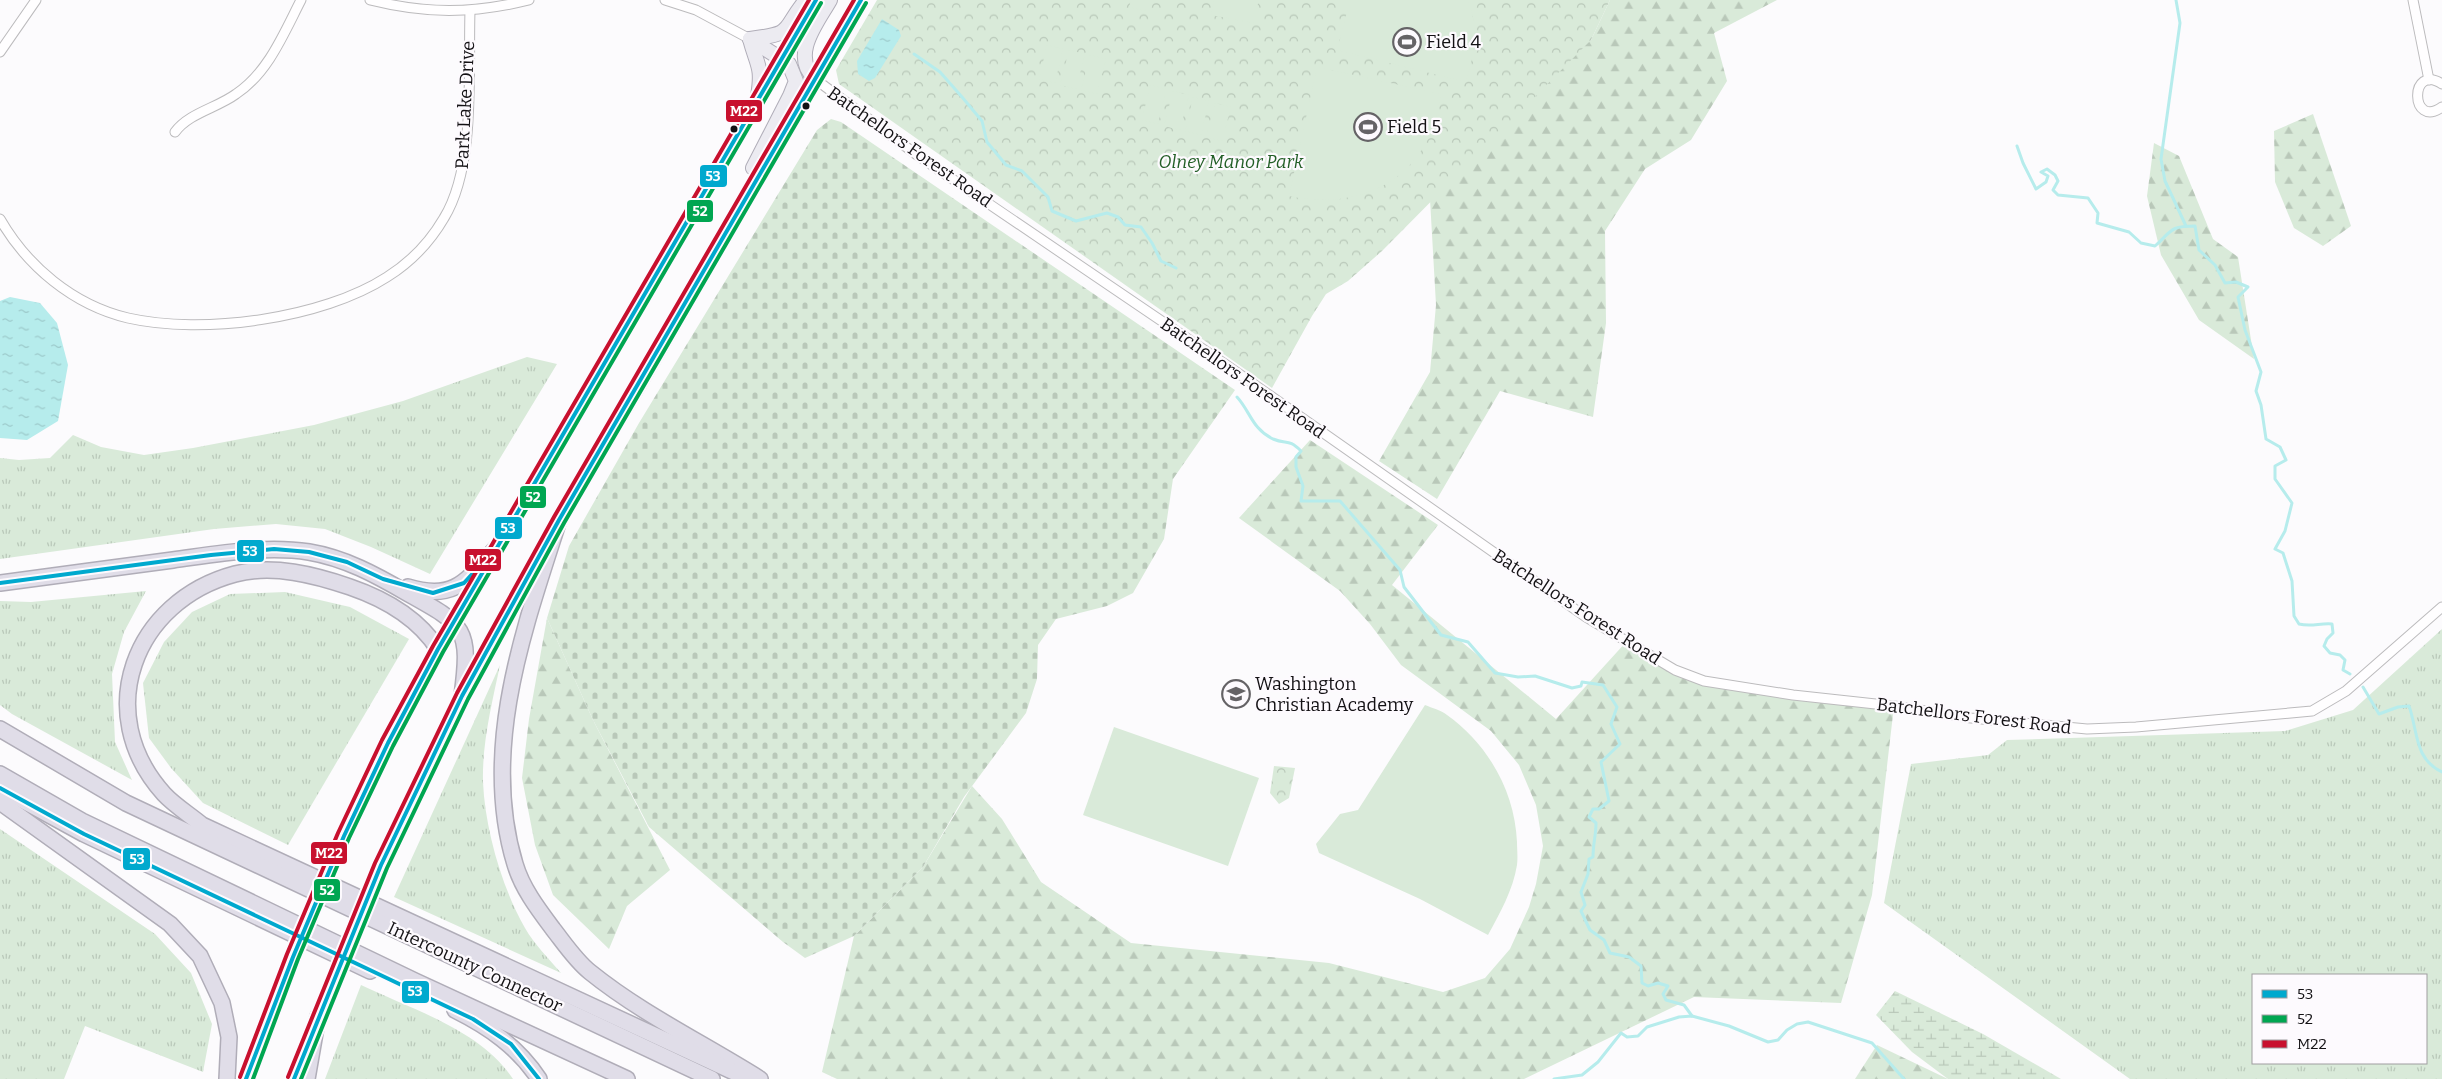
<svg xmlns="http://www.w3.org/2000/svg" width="2442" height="1079" viewBox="0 0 2442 1079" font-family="Bitter,serif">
<defs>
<pattern id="grass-tufts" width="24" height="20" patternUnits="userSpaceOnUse" patternTransform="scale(1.25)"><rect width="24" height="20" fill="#d9ead9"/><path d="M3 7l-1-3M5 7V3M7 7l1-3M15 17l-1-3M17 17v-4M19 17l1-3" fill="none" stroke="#b9c8b9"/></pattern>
<pattern id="forest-firs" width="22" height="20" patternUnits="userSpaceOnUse" patternTransform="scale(1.25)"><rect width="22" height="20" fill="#d9ead9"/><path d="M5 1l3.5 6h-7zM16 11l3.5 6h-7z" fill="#b9c8b9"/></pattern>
<pattern id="wetland-marsh" width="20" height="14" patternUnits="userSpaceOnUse" patternTransform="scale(1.25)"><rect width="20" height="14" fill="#d9ead9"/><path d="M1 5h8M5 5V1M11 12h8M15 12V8" fill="none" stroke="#b9c8b9"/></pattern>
<pattern id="cemetery-stones" width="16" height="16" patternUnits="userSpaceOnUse" patternTransform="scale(1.25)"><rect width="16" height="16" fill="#d9ead9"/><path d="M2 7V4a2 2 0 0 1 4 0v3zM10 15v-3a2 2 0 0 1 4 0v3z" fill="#b9c8b9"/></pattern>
<pattern id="park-crowns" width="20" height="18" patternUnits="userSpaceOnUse" patternTransform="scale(1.25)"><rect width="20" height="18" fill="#d9ead9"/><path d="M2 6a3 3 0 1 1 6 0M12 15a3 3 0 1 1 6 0" fill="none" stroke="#b9c8b9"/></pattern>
<pattern id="water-ripples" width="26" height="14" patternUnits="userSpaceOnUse" patternTransform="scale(1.25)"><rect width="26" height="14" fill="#b6ecec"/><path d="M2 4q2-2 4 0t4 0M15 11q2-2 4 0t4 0" fill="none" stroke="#9cc9ca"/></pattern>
</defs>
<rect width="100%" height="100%" fill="#fcfbfd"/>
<!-- grass -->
<g fill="url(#grass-tufts)" fill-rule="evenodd">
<polygon points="527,357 557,364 430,574 371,547 325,529 276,524 214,529 0,559 0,458 19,460 50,458 73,435 101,447 144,455 193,448 314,425 403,401"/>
<polygon points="146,591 124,632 112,674 115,742 132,780 12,714 0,705 0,601 31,602"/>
<polygon points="285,592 350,607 409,639 288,845 203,803 171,768 149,738 143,683 164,642 192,612 230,594"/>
<path d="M 2442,629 L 2442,1079 L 2130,1079 L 1884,903 L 1911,764 L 1988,755 L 2007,740 L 2285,731 L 2353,710 ZM 2253,975 L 2426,975 L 2426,1063 L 2253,1063 Z"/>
<path d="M 500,665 C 492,703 482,743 483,782 C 485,829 502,888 525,928 C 534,944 549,959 561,973 L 394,897 Z"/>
<polygon points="0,829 155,934 191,973 212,1024 203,1072 85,1026 64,1079 0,1079"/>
<path d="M 361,985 C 413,1010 481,1030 513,1079 L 325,1079 Z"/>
</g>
<!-- forest -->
<g fill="url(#forest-firs)">
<polygon points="1610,0 1777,0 1714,33 1727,81 1691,140 1645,169 1605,231 1606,323 1593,417 1500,391 1437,499 1379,461 1430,372 1436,305 1428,164 1591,40"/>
<polygon points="2313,114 2351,226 2323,246 2294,228 2275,182 2274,131"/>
<polygon points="2154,143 2179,156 2213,239 2238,257 2254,359 2199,320 2161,255 2147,196"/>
<polygon points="1310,440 1438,525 1392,585 1556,719 1627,641 1704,681 1894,706 1872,895 1841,1003 1694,997 1524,1079 837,1079 822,1072 854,936 923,867 972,786 1002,819 1041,882 1131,943 1329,963 1443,992 1485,978 1510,949 1529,907 1536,884 1543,846 1536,805 1519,765 1491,731 1401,665 1370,624 1340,591 1239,518"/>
<polygon points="547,618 593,720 670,870 627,906 609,949 553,895 535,845 522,778 529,719"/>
<polygon points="1877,1045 1948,1079 1855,1079"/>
</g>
<!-- wetland -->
<polygon fill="url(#wetland-marsh)" points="1895,991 1983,1034 2061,1079 1948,1079 1912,1052 1876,1015"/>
<!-- cemetery -->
<polygon fill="url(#cemetery-stones)" points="831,119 841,122 1235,390 1173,479 1164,539 1133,593 1107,606 1056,619 1038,645 1037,679 1026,713 964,797 923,867 854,936 805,958 783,942 649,827 593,720 547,618 569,546 639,423 817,130"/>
<!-- park -->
<g fill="url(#park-crowns)">
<polygon points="877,0 1610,0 1591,40 1382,251 1348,281 1326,294 1312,316 1272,388 839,84 836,70"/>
<polygon points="1274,766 1295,768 1289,798 1279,804 1270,793"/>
</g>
<!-- garden -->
<g fill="#d9ead9">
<polygon points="1131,0 1148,0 1145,11 1129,7"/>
<polygon points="1214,0 1259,0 1253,23 1211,15"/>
<path d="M 1350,0 L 1468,0 C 1480,35 1475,48 1466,82 L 1337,50 Z"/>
<polygon points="1047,45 1063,49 1055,83 1039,79"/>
<polygon points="1069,50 1085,54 1076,89 1060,85"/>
<polygon points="1090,55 1106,59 1097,94 1081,90"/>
<path d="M 1317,67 L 1441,94 C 1438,109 1436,126 1428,139 C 1401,192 1344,208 1289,196 Z"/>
<polygon points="1150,85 1166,89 1158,124 1142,120"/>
<polygon points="1173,91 1189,95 1180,130 1164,126"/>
<polygon points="1193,97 1209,101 1201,135 1185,131"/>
<polygon points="1215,103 1231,107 1222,141 1206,137"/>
<path d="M 1425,705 C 1432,708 1441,710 1447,715 C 1488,744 1515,792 1517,842 C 1517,849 1518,857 1517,865 C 1513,890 1500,913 1488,935 L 1420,899 L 1319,853 L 1316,844 L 1340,814 L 1358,810 Z"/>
<polygon points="1114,727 1259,778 1228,866 1083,815"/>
</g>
<!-- water -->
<g fill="url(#water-ripples)">
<polygon points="882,19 899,30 901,36 875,78 869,81 858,74 857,61"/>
<polygon points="10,297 40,303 57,323 68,365 58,421 27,440 0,438 0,301"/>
</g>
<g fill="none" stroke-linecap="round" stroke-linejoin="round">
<!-- stream -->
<g stroke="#b6ecec" stroke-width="3">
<polyline points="2176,0 2180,23 2161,159 2165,181 2186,226"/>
<polyline points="914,54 940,72 962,97 982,121 987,142 1006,165 1022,171 1048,197 1052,211 1076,221 1107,213 1118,217 1125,225 1141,227 1152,243 1161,261 1176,268"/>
<path d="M 2017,146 L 2023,163 L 2036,189 L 2046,182 L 2048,176 L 2041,172 L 2047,169 L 2055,175 L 2058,181 L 2053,190 L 2058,195 L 2088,198 L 2098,213 L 2097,223 L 2129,232 L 2141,243 L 2155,246 C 2172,231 2169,226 2195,226 L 2199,250 L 2215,265 L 2225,283 L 2236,282 L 2248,287 L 2238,297 L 2245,330 L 2261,372 L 2256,391 L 2261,405 L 2266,439 L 2280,447 L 2286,460 L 2275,466 L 2275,479 L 2292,503 L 2285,531 L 2275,549 L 2283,553 L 2292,581 L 2294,616 L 2299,624 C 2311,627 2320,623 2332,624 L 2333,633 L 2327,639 L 2324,646 L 2330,653 L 2340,655 L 2345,660 L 2343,670 L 2350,674"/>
<path d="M 1237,397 C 1250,411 1252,429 1273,439 C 1287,445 1288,438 1301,451 L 1296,457 L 1296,467 L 1303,486 L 1301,501 L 1340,501 L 1400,570 L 1404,587 L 1441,635 L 1468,642 L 1495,673 L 1518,677 L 1535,676 L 1572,688 L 1581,686 L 1582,682 L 1603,685 L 1617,707 L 1611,724 L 1620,744 L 1601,762 L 1609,801 L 1599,809 L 1593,809 L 1589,817 L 1596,823 C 1596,835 1593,844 1593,857 L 1589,859 L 1588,874 L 1581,892 L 1585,905 L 1581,911 L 1590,930 L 1604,940 L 1610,953 L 1629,957 L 1641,966 L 1642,983 L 1648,986 L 1658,983 L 1668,986 L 1663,994 L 1666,1000 L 1684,1005 L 1692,1016"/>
<path d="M 2363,687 L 2379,714 L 2398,707 L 2409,706 C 2418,731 2414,759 2442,772"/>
<polyline points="1554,1079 1582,1075 1598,1062 1621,1033 1627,1037 1638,1036 1647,1027 1679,1017 1692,1016 1729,1026 1768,1042 1778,1040 1787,1030 1797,1024 1808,1022 1872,1043 1904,1079"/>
</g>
<defs>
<g id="street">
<path d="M 370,0 C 426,14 472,14 529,0"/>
<polyline points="665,0 696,10 750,39"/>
<polyline points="2413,0 2429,80"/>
<polyline points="0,52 36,0"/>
<polyline points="815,79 917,155 1225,364 1586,617 1675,670 1704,681 1793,695 1894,706 1971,718 2087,729 2136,727 2312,711 2346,691 2442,607"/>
<path d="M 2442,84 C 2409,62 2410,130 2442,107"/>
<path d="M 175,132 C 189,113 217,108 236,94 C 268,73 284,33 301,0"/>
<path d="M 0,219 C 27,266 73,305 128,318 C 202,335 322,319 387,277 C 411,262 430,242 444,218 C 476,166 468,72 470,11"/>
</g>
<g id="primary">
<polyline points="750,39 789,64 796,81 790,96 753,168"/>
<path d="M 750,39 C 796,33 780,32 806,0"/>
<path d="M 750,39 C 757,66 763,66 758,96"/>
<path d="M 815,79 C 790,55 817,23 830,0"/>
<polyline points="340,845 381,757 438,649 816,0"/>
<polyline points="381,865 462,696 559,520 638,387 861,0"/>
<polyline points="246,1079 287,969"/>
<polyline points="294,1079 329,989"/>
</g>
<g id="highway">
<path d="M 559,520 C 524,629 480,749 515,864 C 522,888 538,909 553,929 C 564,943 576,961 590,972 C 642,1014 703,1043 760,1079"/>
<path d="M 0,583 C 58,575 115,568 173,560 C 217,554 265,545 309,552 C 345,558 376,575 407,593 C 465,625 471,628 462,696"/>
<path d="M 408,587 C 457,602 468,578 498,546"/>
<path d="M 438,649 C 418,618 385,599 350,587 C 315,575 273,564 235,574 C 134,601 91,713 164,794 C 174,805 190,815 202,825 L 749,1079"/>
<polyline points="0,729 126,803 712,1079"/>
<polyline points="0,774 82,821 415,981 627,1079"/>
<polyline points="0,788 84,834 370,971"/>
<polyline points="0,802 170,924 200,956 222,1003 229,1037 227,1079"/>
<path d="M 455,1010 C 489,1027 518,1047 539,1079"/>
<polyline points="307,1079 318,1016"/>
</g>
</defs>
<!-- street casing -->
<use href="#street" stroke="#bcbbbd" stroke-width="11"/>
<!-- primary casing -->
<use href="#primary" stroke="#b0adb8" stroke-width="16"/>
<!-- highway casing -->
<use href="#highway" stroke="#b0adb8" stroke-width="18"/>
<!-- street -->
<use href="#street" stroke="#fffeff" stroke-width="9"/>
<!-- primary -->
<use href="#primary" stroke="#ecebf1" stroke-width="14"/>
<!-- highway -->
<use href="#highway" stroke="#e0dde8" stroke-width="15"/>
<defs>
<g id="primary-bridge">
<polyline points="287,969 340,845"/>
<polyline points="329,989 381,865"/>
</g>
</defs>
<!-- primary-bridge casing -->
<use href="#primary-bridge" stroke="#b0adb8" stroke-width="16" stroke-linecap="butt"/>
<!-- primary-bridge -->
<use href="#primary-bridge" stroke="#ecebf1" stroke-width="14"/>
<defs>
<g id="bus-1">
<polyline points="0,583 211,555 274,549 309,552 347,562 383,579 433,593 464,583 484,561"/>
<polyline points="0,788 84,834 473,1019 511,1044 539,1079"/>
<polyline points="246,1079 293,957 344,836 388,743 438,649 816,0"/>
<polyline points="294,1079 381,865 462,696 559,520 861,0"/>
</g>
<g id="bus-2">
<polyline points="253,1079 298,959 349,838 393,746 443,652 821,3"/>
<polyline points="301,1079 387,868 468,699 564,523 866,3"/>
</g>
<g id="bus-3">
<polyline points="240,1077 287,954 338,833 382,740 433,646 809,0"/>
<polyline points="288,1077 375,863 457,693 554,517 854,0"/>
</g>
</defs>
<!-- bus-1 casing -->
<use href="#bus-1" stroke="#fdfafe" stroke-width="8"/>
<!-- bus-2 casing -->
<use href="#bus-2" stroke="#fdfafe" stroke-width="8"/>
<!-- bus-3 casing -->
<use href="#bus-3" stroke="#fdfafe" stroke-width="8"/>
<!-- bus-1 -->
<use href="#bus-1" stroke="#00a9ce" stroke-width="4"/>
<!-- bus-2 -->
<use href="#bus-2" stroke="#00a651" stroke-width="4"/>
<!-- bus-3 -->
<use href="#bus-3" stroke="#c8102e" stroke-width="4"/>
</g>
<!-- icons -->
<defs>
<symbol id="stadium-ring" viewBox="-11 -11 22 22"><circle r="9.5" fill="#fdfafe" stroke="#656366" stroke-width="1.5"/><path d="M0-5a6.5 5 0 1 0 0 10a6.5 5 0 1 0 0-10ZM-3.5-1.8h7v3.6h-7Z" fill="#656366"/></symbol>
<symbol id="school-ring" viewBox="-11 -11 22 22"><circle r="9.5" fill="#fdfafe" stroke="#656366" stroke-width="1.5"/><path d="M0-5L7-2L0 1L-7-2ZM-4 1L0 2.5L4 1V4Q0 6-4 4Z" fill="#656366"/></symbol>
</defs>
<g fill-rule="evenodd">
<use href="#stadium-ring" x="1391" y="26" width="32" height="32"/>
<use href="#stadium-ring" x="1352" y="111" width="32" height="32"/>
<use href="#school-ring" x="1220" y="678" width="32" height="32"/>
</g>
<!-- markers -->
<g fill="#131114" stroke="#fdfafe" stroke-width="2">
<circle cx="806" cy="106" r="4.5"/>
<circle cx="734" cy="129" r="4.5"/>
</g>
<g text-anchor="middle" stroke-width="4.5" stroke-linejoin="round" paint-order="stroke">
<!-- poi labels -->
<g font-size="18" fill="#131114" stroke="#fdfafe" text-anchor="start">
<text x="1426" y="48">Field 4</text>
<text x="1387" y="133">Field 5</text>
<text x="1255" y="690">Washington<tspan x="1255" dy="21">Christian Academy</tspan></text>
</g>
<!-- street labels -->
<g font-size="18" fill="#131114" stroke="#fdfafe">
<text transform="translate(465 105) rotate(-87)" y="6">Park Lake Drive</text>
<text transform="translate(910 147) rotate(35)" y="6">Batchellors Forest Road</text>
<text transform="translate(1243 378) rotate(35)" y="6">Batchellors Forest Road</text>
<text transform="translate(1577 607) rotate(33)" y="6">Batchellors Forest Road</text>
<text transform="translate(1974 716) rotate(7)" y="6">Batchellors Forest Road</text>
<text transform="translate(475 967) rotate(25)" y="6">Intercounty Connector</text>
</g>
<!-- park labels -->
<g font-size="18" font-style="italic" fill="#235f27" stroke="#fdfafe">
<text x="1231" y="168">Olney Manor Park</text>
</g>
</g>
<g stroke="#fdfafe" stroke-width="2">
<rect x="725" y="99" width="38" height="24" rx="5" fill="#c8102e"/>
<rect x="699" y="164" width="29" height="24" rx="5" fill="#00a9ce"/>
<rect x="686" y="199" width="28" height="24" rx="5" fill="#00a651"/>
<rect x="519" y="485" width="28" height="24" rx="5" fill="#00a651"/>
<rect x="494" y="516" width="29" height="24" rx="5" fill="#00a9ce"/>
<rect x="236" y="539" width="29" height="24" rx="5" fill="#00a9ce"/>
<rect x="464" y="548" width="38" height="24" rx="5" fill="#c8102e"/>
<rect x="310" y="841" width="38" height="24" rx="5" fill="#c8102e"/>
<rect x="122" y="847" width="29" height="24" rx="5" fill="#00a9ce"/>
<rect x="313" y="878" width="28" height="24" rx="5" fill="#00a651"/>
<rect x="401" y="980" width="29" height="24" rx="5" fill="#00a9ce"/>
</g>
<g font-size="14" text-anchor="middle" font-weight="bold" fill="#fff">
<text x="744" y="116">M22</text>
<text x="713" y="181">53</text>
<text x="700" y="216">52</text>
<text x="533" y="502">52</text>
<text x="508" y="533">53</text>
<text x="250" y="556">53</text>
<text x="483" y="565">M22</text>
<text x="329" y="858">M22</text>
<text x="137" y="864">53</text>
<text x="327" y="895">52</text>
<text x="415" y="996">53</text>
</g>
<!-- legend -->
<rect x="2252" y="974" width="175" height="90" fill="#fdfafe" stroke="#9f9da0"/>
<rect x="2262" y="990" width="25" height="8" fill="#00a9ce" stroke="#9f9da0"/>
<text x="2297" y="999" font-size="15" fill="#131114">53</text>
<rect x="2262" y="1015" width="25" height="8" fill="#00a651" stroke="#9f9da0"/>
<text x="2297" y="1024" font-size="15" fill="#131114">52</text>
<rect x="2262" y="1040" width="25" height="8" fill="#c8102e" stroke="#9f9da0"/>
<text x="2297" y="1049" font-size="15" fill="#131114">M22</text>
</svg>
